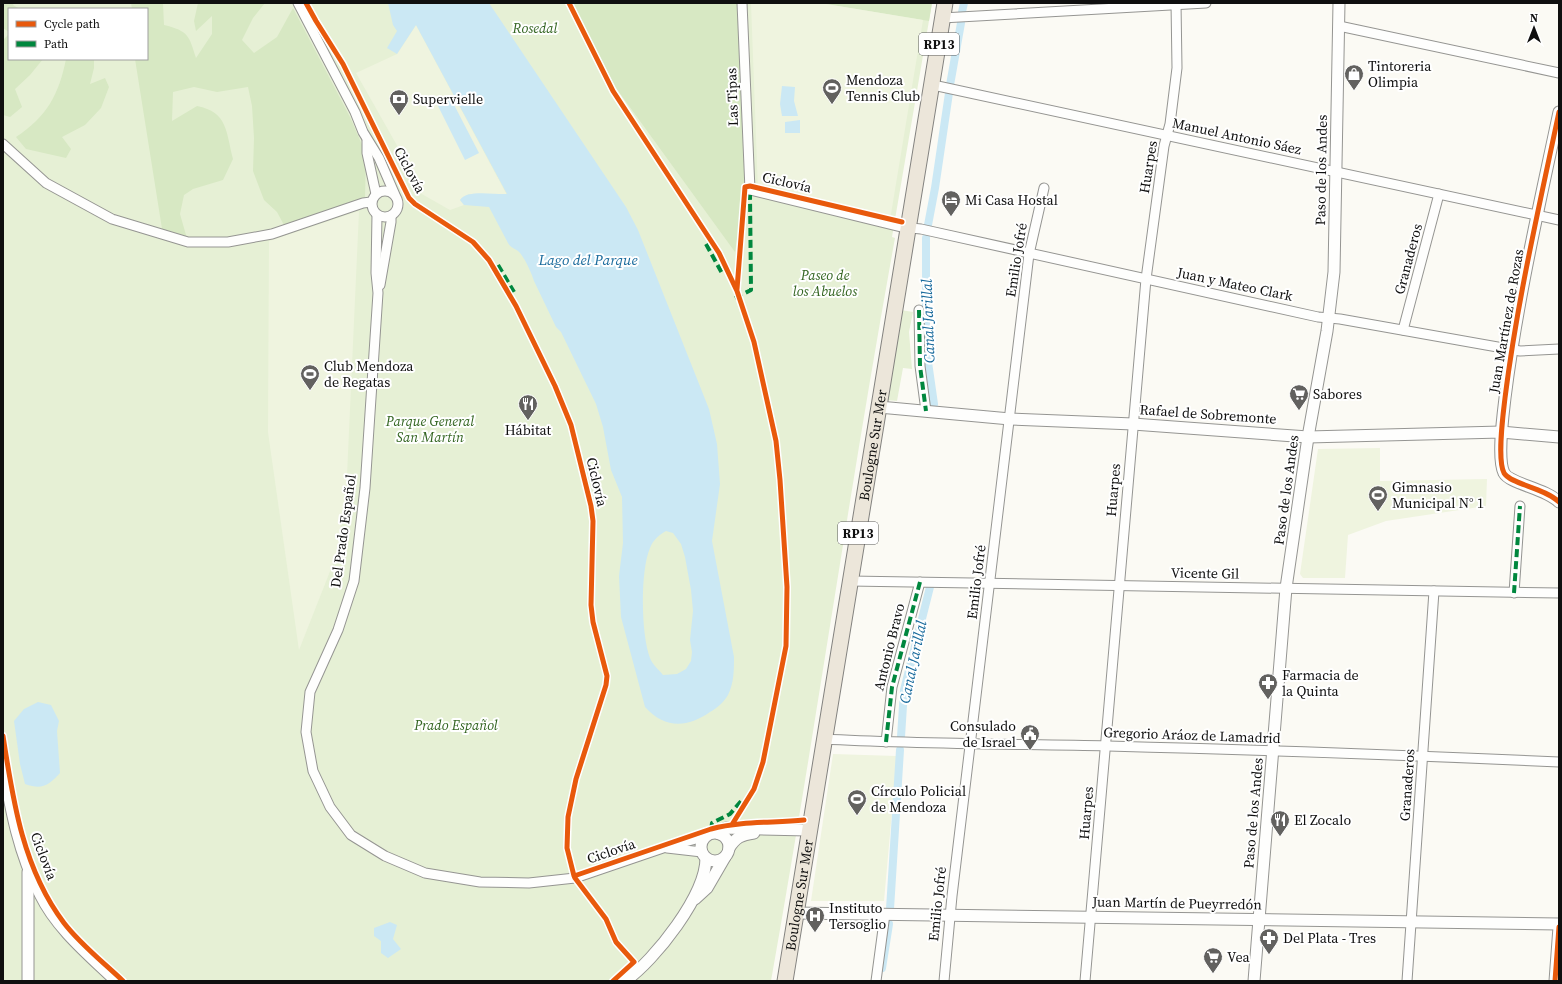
<svg xmlns="http://www.w3.org/2000/svg" width="1562" height="984" viewBox="0 0 1562 984" font-family="'Source Serif 4',serif">
<rect width="100%" height="100%" fill="#fbfaf4"/>
<!-- green -->
<g fill="#e6f0d5" fill-rule="evenodd">
<path d="M 3,3 L 932,3 L 892,237 L 895,238 C 850,485 815,734 771,981 L 3,981 ZM 9,9 L 147,9 L 147,59 L 9,59 Z"/>
<polygon points="901,310 913,312 909,332 912,369 903,368 897,401 886,400"/>
</g>
<!-- forest -->
<g fill="#d7e8c3">
<polygon points="3,3 14,3 13,5 20,9 9,9 9,32 3,28"/>
<path d="M 131,3 L 163,3 L 164,25 C 189,31 189,36 196,58 L 212,34 L 212,16 L 196,31 L 194,21 L 198,3 L 265,3 L 253,18 L 242,40 L 254,53 L 277,37 L 293,8 L 350,117 L 363,147 L 366,156 L 365,198 L 284,225 L 277,212 L 264,200 L 253,171 L 254,138 L 252,106 L 248,87 L 217,92 L 194,87 L 173,92 L 172,121 L 197,106 C 228,112 226,132 233,159 L 223,180 L 193,189 L 184,195 L 180,214 L 188,242 L 163,235 L 135,59 L 147,59 L 147,9 L 132,9 Z"/>
<polygon points="572,3 742,3 750,186 745,187 735,252 616,88"/>
<polygon points="820,3 932,3 929,21"/>
<polygon points="9,34 9,59 43,59 30,75 15,89 22,107 10,117 3,115 3,40"/>
<path d="M 66,59 L 94,59 L 94,68 L 90,84 L 105,78 L 109,87 L 101,108 L 85,125 L 62,137 L 71,149 L 66,158 L 26,149 L 16,137 C 47,117 59,94 66,59 Z"/>
</g>
<!-- pitch -->
<g fill="#eff4df">
<polygon points="751,3 820,3 923,20 890,220 758,190"/>
<polygon points="416,25 507,195 469,194 460,200 464,205 450,210 420,193 399,149 356,73 397,54"/>
<polygon points="359,211 347,475 338,551 299,650 268,432 269,241"/>
<polygon points="1380,448 1380,481 1487,479 1486,506 1386,521 1348,535 1345,578 1303,578 1300,574 1318,449"/>
<polygon points="833,754 897,756 884,901 811,901"/>
</g>
<!-- water -->
<g fill="#cbe8f4" fill-rule="evenodd">
<path d="M 388,3 L 489,3 L 626,207 L 638,230 L 709,409 L 717,444 L 720,484 L 712,541 L 734,657 C 734,670 734,683 728,695 C 724,702 717,708 710,712 C 687,728 665,729 645,707 L 621,617 L 619,576 L 623,543 L 622,497 L 611,470 L 603,427 L 596,404 L 561,332 L 556,327 L 534,281 C 532,274 524,256 518,251 C 514,248 511,248 508,243 L 489,207 L 464,205 L 460,200 C 466,189 496,195 507,194 L 416,25 L 397,54 L 387,48 L 397,31 L 393,25 ZM 666,531 L 673,533 L 681,544 L 685,557 L 691,590 L 693,611 L 690,640 L 692,652 L 691,661 L 686,669 L 677,674 L 663,675 C 659,670 652,664 650,658 C 641,635 640,571 650,548 C 653,540 659,535 666,531 Z"/>
<polygon points="782,86 795,87 794,101 798,116 782,116 780,104"/>
<polygon points="450,97 479,153 465,160 437,104"/>
<polygon points="800,120 800,133 785,133 785,122"/>
<path d="M 38,702 L 51,705 L 59,721 L 57,731 L 60,773 C 48,786 42,790 25,784 L 20,764 L 14,721 L 24,709 Z"/>
<polygon points="390,922 397,925 393,939 401,949 388,958 381,953 381,941 374,936 374,928"/>
</g>
<g fill="none" stroke-linecap="round" stroke-linejoin="round">
<!-- canal -->
<g stroke="#cbe8f4" stroke-width="8">
<polyline points="962,12 964,3"/>
<polyline points="950,85 961,23"/>
<polyline points="928,225 935,188 949,93"/>
<polyline points="926,238 926,348 934,404"/>
<polyline points="901,737 904,690 930,587"/>
<polyline points="890,909 900,750"/>
<polyline points="882,968 889,924"/>
</g>
<defs>
<g id="minor">
<polyline points="298,3 355,112 363,132 379,158 395,195"/>
<polyline points="742,3 750,190 901,227 921,229 1318,317 1340,319 1520,351 1559,349"/>
<polyline points="942,18 1206,3"/>
<polyline points="1339,26 1559,73"/>
<polyline points="933,85 1559,220"/>
<polyline points="367,141 367,153 376,194"/>
<polyline points="3,144 46,183 112,219 188,242 228,242 272,234 363,203 371,202"/>
<circle cx="385" cy="204" r="13"/>
<polyline points="377,215 376,273 378,293 365,488 354,581 338,630 310,692 306,732 313,771 330,807 351,835 385,856 425,873 480,882 529,883 575,878 663,848 707,836"/>
<polyline points="380,285 391,222 391,216"/>
<polyline points="919,310 920,366 926,411"/>
<polyline points="1403,330 1439,194"/>
<polyline points="850,581 1559,593"/>
<polyline points="1514,593 1520,506"/>
<path d="M 823,739 C 918,744 1013,744 1108,746 C 1258,750 1409,755 1559,762"/>
<polyline points="886,742 892,687 920,582"/>
<polyline points="667,848 702,852"/>
<polyline points="876,981 885,914"/>
<polyline points="944,981 952,896 1029,254 1044,188"/>
<polyline points="1085,981 1146,279 1164,146 1170,124 1177,68 1176,3"/>
<polyline points="1407,981 1434,591"/>
</g>
<g id="tertiary">
<path d="M 1559,112 C 1539,207 1517,302 1505,398 C 1503,415 1497,459 1504,473 C 1510,484 1545,488 1559,502"/>
<polyline points="879,407 1010,419 1133,424 1308,437 1501,432 1559,437"/>
<path d="M 3,765 C 11,810 19,854 40,894 C 57,929 89,955 116,981"/>
<circle cx="715" cy="847" r="14"/>
<polyline points="719,834 726,828 808,830"/>
<path d="M 729,848 C 736,837 741,835 754,833"/>
<polyline points="28,872 28,981"/>
<polyline points="695,899 707,888 725,857"/>
<polyline points="795,913 1559,924"/>
<path d="M 625,981 C 655,960 706,895 706,858"/>
<polyline points="1254,981 1286,588 1308,437 1327,331 1334,272 1339,3"/>
<polyline points="1555,981 1559,927"/>
</g>
<g id="primary">
<path id="s1" d="M 785,981 L 945,3"/>
</g>
</defs>
<!-- minor casing -->
<use href="#minor" stroke="#959592" stroke-width="11"/>
<!-- tertiary casing -->
<use href="#tertiary" stroke="#959592" stroke-width="13"/>
<!-- primary casing -->
<use href="#primary" stroke="#83827f" stroke-width="17"/>
<!-- minor -->
<use href="#minor" stroke="#fefefd" stroke-width="9"/>
<!-- tertiary -->
<use href="#tertiary" stroke="#fefefd" stroke-width="11"/>
<!-- primary -->
<use href="#primary" stroke="#ece6da" stroke-width="15"/>
<!-- quiet -->
<g stroke="#00873e" stroke-width="4" stroke-dasharray="8 4" stroke-linecap="butt">
<polyline points="706,244 723,275"/>
<polyline points="498,265 514,292"/>
<polyline points="735,298 751,290 750,195"/>
<polyline points="919,310 920,366 926,411"/>
<polyline points="1514,593 1520,506"/>
<polyline points="886,742 892,687 920,582"/>
<polyline points="711,830 712,823 730,814 742,800"/>
</g>
<defs>
<g id="cycleway">
<path d="M 306,3 L 316,21 L 343,64 L 409,198 L 415,204 L 473,242 L 489,260 L 516,306 L 555,386 L 571,425 L 591,506 L 593,521 L 591,605 L 593,622 L 607,676 L 606,685 L 576,779 L 568,817 L 567,848 L 574,876 L 711,829 C 741,821 772,823 804,820"/>
<polyline points="569,3 613,91 719,253 737,291 754,342 776,441 780,480 787,587 786,646 763,762 754,789 733,823"/>
<path d="M 1559,112 C 1539,207 1517,302 1505,398 C 1503,415 1497,459 1504,473 C 1510,484 1545,488 1559,502"/>
<polyline points="737,289 745,187 750,186 902,222"/>
<path d="M 3,736 C 13,801 23,869 64,923 C 80,944 103,962 123,981"/>
<polyline points="575,878 606,919 616,942 634,962 613,981"/>
<polyline points="1555,981 1559,927"/>
</g>
</defs>
<!-- cycleway casing -->
<use href="#cycleway" stroke="#fff" stroke-width="8"/>
<!-- cycleway -->
<use href="#cycleway" stroke="#e8590c" stroke-width="5"/>
</g>
<!-- icons -->
<defs>
<symbol id="shop-pin" viewBox="-11 -11 22 30"><path d="M0 17L-7.5 6A9.5 9.5 0 1 1 7.5 6Z" fill="#62615f" stroke="#fff"/><path d="M-5-2.5h2.3a2.7 3.5 0 0 1 5.4 0H5L5.5 6h-11ZM-1.5-2.5h3a1.5 2.3 0 0 0-3 0Z" fill="#fff"/></symbol>
<symbol id="stadium-pin" viewBox="-11 -11 22 30"><path d="M0 17L-7.5 6A9.5 9.5 0 1 1 7.5 6Z" fill="#62615f" stroke="#fff"/><path d="M0-5a6.5 5 0 1 0 0 10a6.5 5 0 1 0 0-10ZM-3.5-1.8h7v3.6h-7Z" fill="#fff"/></symbol>
<symbol id="bank-pin" viewBox="-11 -11 22 30"><path d="M0 17L-7.5 6A9.5 9.5 0 1 1 7.5 6Z" fill="#62615f" stroke="#fff"/><path d="M-6-4H6V4H-6ZM0-2.3a2.3 2.3 0 1 0 0 4.6a2.3 2.3 0 1 0 0-4.6Z" fill="#fff"/></symbol>
<symbol id="hotel-pin" viewBox="-11 -11 22 30"><path d="M0 17L-7.5 6A9.5 9.5 0 1 1 7.5 6Z" fill="#62615f" stroke="#fff"/><path d="M-6-4.5h1.5V1H6V5H4.5V3h-9V5H-6ZM-4 0a1.8 1.8 0 1 1 3.6 0ZM.5 0V-2.5h3Q6-2.5 6 0Z" fill="#fff"/></symbol>
<symbol id="supermarket-pin" viewBox="-11 -11 22 30"><path d="M0 17L-7.5 6A9.5 9.5 0 1 1 7.5 6Z" fill="#62615f" stroke="#fff"/><path d="M-6-5.5h2.5l.6 2H6L4.5 2H-2.5L-4.4-4H-6ZM-1.5 3.2a1.3 1.3 0 1 0 .1 0ZM3 3.2a1.3 1.3 0 1 0 .1 0Z" fill="#fff"/></symbol>
<symbol id="restaurant-pin" viewBox="-11 -11 22 30"><path d="M0 17L-7.5 6A9.5 9.5 0 1 1 7.5 6Z" fill="#62615f" stroke="#fff"/><path d="M-5-6h1v4h1v-4h1v4h1v-4h1v5L-1.5 .5V6h-2V.5L-5-1ZM5-6V6H3V1.5H1.5Q1.5-4 5-6Z" fill="#fff"/></symbol>
<symbol id="pharmacy-pin" viewBox="-11 -11 22 30"><path d="M0 17L-7.5 6A9.5 9.5 0 1 1 7.5 6Z" fill="#62615f" stroke="#fff"/><path d="M-2-6h4v4h4v4h-4v4h-4v-4h-4v-4h4Z" fill="#fff"/></symbol>
<symbol id="civic-pin" viewBox="-11 -11 22 30"><path d="M0 17L-7.5 6A9.5 9.5 0 1 1 7.5 6Z" fill="#62615f" stroke="#fff"/><path d="M-.6-6.5H3V-4.5H.6V-3L4-1V1h2V6H-6V1h2V-1L-.6-3ZM-1.2 2.5V6h2.4V2.5Z" fill="#fff"/></symbol>
<symbol id="hospital-pin" viewBox="-11 -11 22 30"><path d="M0 17L-7.5 6A9.5 9.5 0 1 1 7.5 6Z" fill="#62615f" stroke="#fff"/><path d="M-5-5h3v3.5h4V-5h3V5h-3V1.5h-4V5h-3Z" fill="#fff"/></symbol>
</defs>
<g fill-rule="evenodd">
<use href="#shop-pin" x="1343" y="63" width="22" height="30"/>
<use href="#stadium-pin" x="821" y="77" width="22" height="30"/>
<use href="#bank-pin" x="388" y="88" width="22" height="30"/>
<use href="#hotel-pin" x="940" y="189" width="22" height="30"/>
<use href="#stadium-pin" x="299" y="363" width="22" height="30"/>
<use href="#supermarket-pin" x="1288" y="383" width="22" height="30"/>
<use href="#restaurant-pin" x="517" y="393" width="22" height="30"/>
<use href="#stadium-pin" x="1367" y="484" width="22" height="30"/>
<use href="#pharmacy-pin" x="1257" y="672" width="22" height="30"/>
<use href="#civic-pin" x="1019" y="723" width="22" height="30"/>
<use href="#stadium-pin" x="846" y="788" width="22" height="30"/>
<use href="#restaurant-pin" x="1269" y="809" width="22" height="30"/>
<use href="#hospital-pin" x="804" y="905" width="22" height="30"/>
<use href="#pharmacy-pin" x="1258" y="927" width="22" height="30"/>
<use href="#supermarket-pin" x="1202" y="946" width="22" height="30"/>
</g>
<g text-anchor="middle" stroke-width="4" stroke-linejoin="round" paint-order="stroke">
<!-- shield labels -->
<g fill="#fff" stroke="#575757" stroke-width="1">
<rect x="919" y="33" width="40" height="22" rx="3"/>
<rect x="838" y="522" width="40" height="22" rx="3"/>
</g>
<g font-size="13" font-weight="bold" fill="#0f0f0f">
<text x="939" y="49">RP13</text>
<text x="858" y="538">RP13</text>
</g>
<!-- park labels -->
<g font-size="14" font-style="italic" fill="#336521" stroke="#fff">
<text x="535" y="33">Rosedal</text>
<text x="825" y="280">Paseo de<tspan x="825" dy="16">los Abuelos</tspan></text>
<text x="430" y="426">Parque General<tspan x="430" dy="16">San Martín</tspan></text>
<text x="456" y="730">Prado Español</text>
</g>
<!-- poi labels -->
<g font-size="14" fill="#0f0f0f" stroke="#fff" text-anchor="start">
<text x="1368" y="71">Tintoreria<tspan x="1368" dy="16">Olimpia</tspan></text>
<text x="846" y="85">Mendoza<tspan x="846" dy="16">Tennis Club</tspan></text>
<text x="413" y="104">Supervielle</text>
<text x="965" y="205">Mi Casa Hostal</text>
<text x="324" y="371">Club Mendoza<tspan x="324" dy="16">de Regatas</tspan></text>
<text x="1313" y="399">Sabores</text>
<text x="528" y="435" text-anchor="middle">Hábitat</text>
<text x="1392" y="492">Gimnasio<tspan x="1392" dy="16">Municipal N° 1</tspan></text>
<text x="1282" y="680">Farmacia de<tspan x="1282" dy="16">la Quinta</tspan></text>
<text x="1016" y="731" text-anchor="end">Consulado<tspan x="1016" dy="16">de Israel</tspan></text>
<text x="871" y="796">Círculo Policial<tspan x="871" dy="16">de Mendoza</tspan></text>
<text x="1294" y="825">El Zocalo</text>
<text x="829" y="913">Instituto<tspan x="829" dy="16">Tersoglio</tspan></text>
<text x="1283" y="943">Del Plata - Tres</text>
<text x="1227" y="962">Vea</text>
</g>
<!-- street labels -->
<g font-size="14" fill="#0f0f0f" stroke="#fff">
<text transform="translate(732 97) rotate(-92)" y="5">Las Tipas</text>
<text transform="translate(1237 136) rotate(12)" y="5">Manuel Antonio Sáez</text>
<text transform="translate(1148 167) rotate(-81)" y="5">Huarpes</text>
<text transform="translate(410 170) rotate(62)" y="5">Ciclovía</text>
<text transform="translate(1321 170) rotate(-89)" y="5">Paso de los Andes</text>
<text transform="translate(787 182) rotate(13)" y="5">Ciclovía</text>
<text transform="translate(1408 259) rotate(-75)" y="5">Granaderos</text>
<text transform="translate(1016 260) rotate(-81)" y="5">Emilio Jofré</text>
<text transform="translate(1235 284) rotate(12)" y="5">Juan y Mateo Clark</text>
<text transform="translate(1506 321) rotate(-80)" y="5">Juan Martínez de Rozas</text>
<text transform="translate(1208 414) rotate(4)" y="5">Rafael de Sobremonte</text>
<text dy="5" stroke="none"><textPath href="#s1" startOffset="543">Boulogne Sur Mer</textPath></text>
<text transform="translate(597 482) rotate(77)" y="5">Ciclovía</text>
<text transform="translate(1113 490) rotate(-85)" y="5">Huarpes</text>
<text transform="translate(1286 490) rotate(-82)" y="5">Paso de los Andes</text>
<text transform="translate(343 531) rotate(-82)" y="5">Del Prado Español</text>
<text transform="translate(1205 573) rotate(1)" y="5">Vicente Gil</text>
<text transform="translate(976 582) rotate(-83)" y="5">Emilio Jofré</text>
<text transform="translate(889 647) rotate(-76)" y="5">Antonio Bravo</text>
<text transform="translate(1192 735) rotate(2)" y="5">Gregorio Aráoz de Lamadrid</text>
<text transform="translate(1407 785) rotate(-86)" y="5">Granaderos</text>
<text transform="translate(1086 813) rotate(-85)" y="5">Huarpes</text>
<text transform="translate(1253 813) rotate(-85)" y="5">Paso de los Andes</text>
<text transform="translate(611 851) rotate(-19)" y="5">Ciclovía</text>
<text transform="translate(44 856) rotate(69)" y="5">Ciclovía</text>
<text dy="5" stroke="none"><textPath href="#s1" startOffset="87">Boulogne Sur Mer</textPath></text>
<text transform="translate(1177 903) rotate(1)" y="5">Juan Martín de Pueyrredón</text>
<text transform="translate(937 904) rotate(-84)" y="5">Emilio Jofré</text>
</g>
<!-- water labels -->
<g font-size="15" font-style="italic" fill="#1b6c9d" stroke="#fff">
<text x="588" y="265">Lago del Parque</text>
<text transform="translate(928 321) rotate(-92)" y="5">Canal Jarillal</text>
<text transform="translate(913 662) rotate(-78)" y="5">Canal Jarillal</text>
</g>
</g>
<!-- border -->
<rect width="1562" height="984" fill="none" stroke="#0f0f0f" stroke-width="8"/>
<!-- legend -->
<rect x="8" y="8" width="140" height="52" fill="#ffffff" stroke="#9f9f9f"/>
<rect x="16" y="21" width="20" height="6" fill="#e8590c" stroke="#9f9f9f"/>
<text x="44" y="28" font-size="12" fill="#0f0f0f">Cycle path</text>
<rect x="16" y="41" width="20" height="6" fill="#00873e" stroke="#9f9f9f"/>
<text x="44" y="48" font-size="12" fill="#0f0f0f">Path</text>
<!-- north arrow -->
<g transform="translate(1534 28)" stroke="#ffffff" stroke-width="3" paint-order="stroke">
<path d="M0-3L7 15L0 10L-7 15Z" fill="#0f0f0f"/>
<text y="-6" font-size="11" font-weight="bold" text-anchor="middle" fill="#0f0f0f">N</text>
</g>
</svg>
